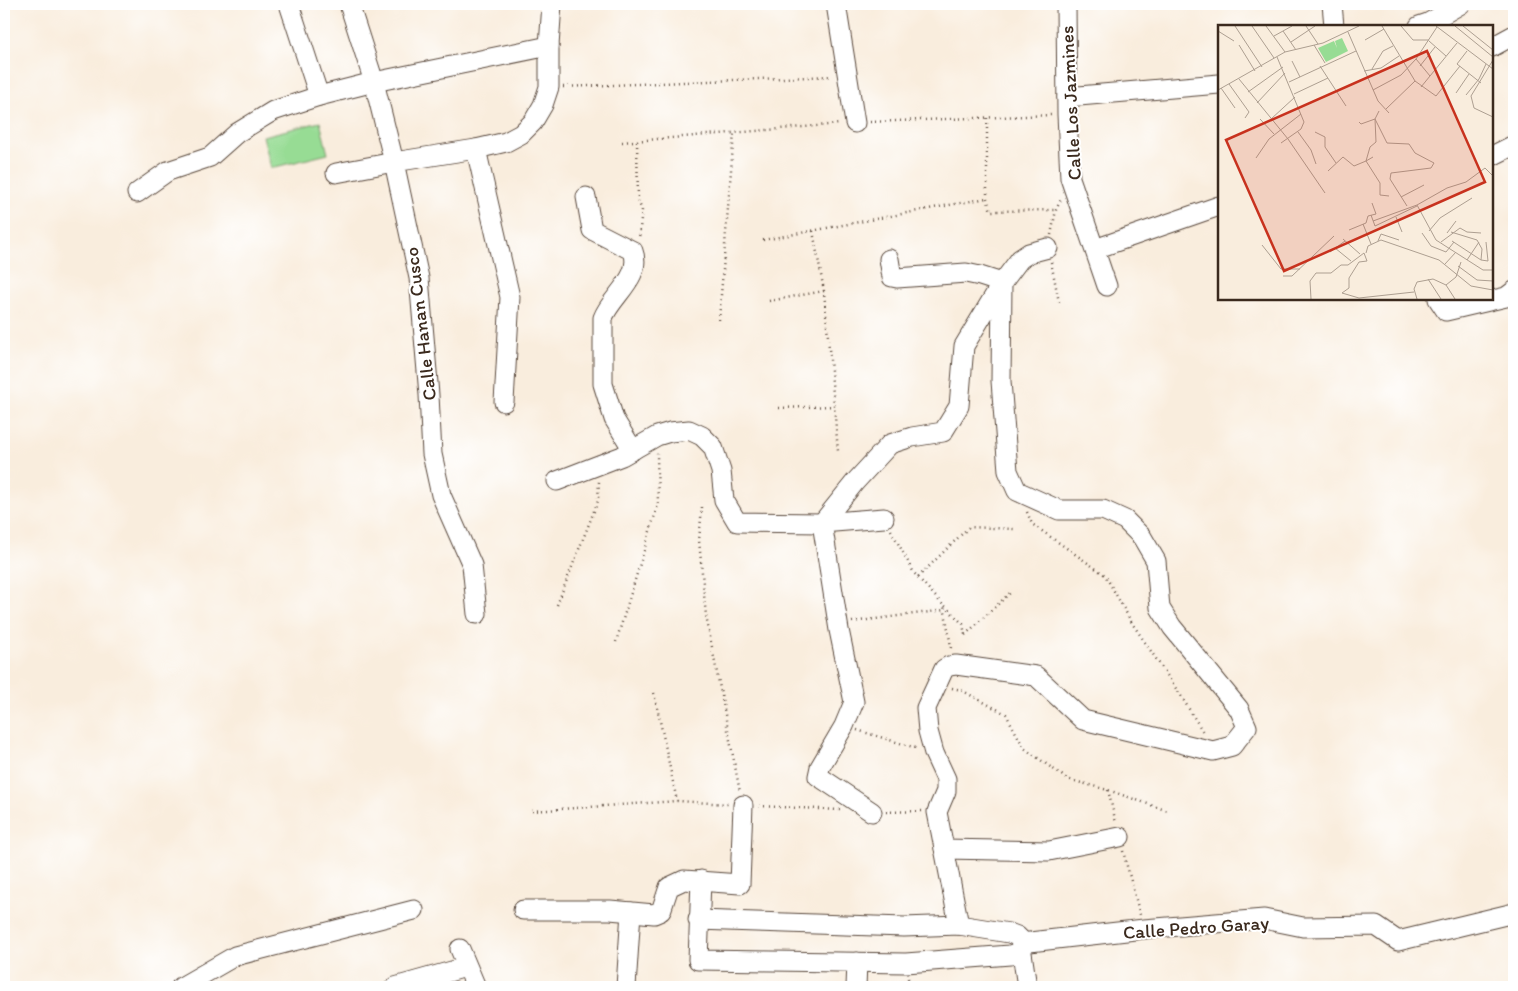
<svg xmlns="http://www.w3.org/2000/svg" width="1518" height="991" viewBox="0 0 1518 991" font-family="Itim,sans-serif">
<rect width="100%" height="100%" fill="#fff"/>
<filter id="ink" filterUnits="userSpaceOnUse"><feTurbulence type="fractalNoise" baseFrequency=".02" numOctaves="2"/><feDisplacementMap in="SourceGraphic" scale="10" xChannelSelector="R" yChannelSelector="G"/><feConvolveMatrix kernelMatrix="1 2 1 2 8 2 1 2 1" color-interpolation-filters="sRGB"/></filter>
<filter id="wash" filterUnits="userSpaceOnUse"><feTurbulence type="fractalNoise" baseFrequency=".0096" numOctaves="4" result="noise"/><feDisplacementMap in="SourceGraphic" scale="20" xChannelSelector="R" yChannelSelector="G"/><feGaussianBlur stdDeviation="1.12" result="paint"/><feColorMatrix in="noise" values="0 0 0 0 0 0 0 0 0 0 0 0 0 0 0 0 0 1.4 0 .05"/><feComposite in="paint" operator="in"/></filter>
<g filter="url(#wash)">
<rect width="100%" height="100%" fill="#f9eddd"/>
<!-- green -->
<polygon fill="#97dc94" stroke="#698359" points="320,122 328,154 271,168 263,136"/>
</g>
<g filter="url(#ink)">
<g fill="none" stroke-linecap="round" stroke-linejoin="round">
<defs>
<g id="minor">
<polyline points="289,4 319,96"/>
<polyline points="349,4 374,82 394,162 419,278 429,395 432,454 441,495 472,565 477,614"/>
<polyline points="836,4 855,123"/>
<polyline points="1066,4 1067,114 1070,178 1107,286"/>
<polyline points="1332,4 1334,26"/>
<polyline points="1419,26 1428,23 1461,4"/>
<polyline points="1492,47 1514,35"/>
<polyline points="1067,97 1219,84"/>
<polyline points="476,149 510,297 504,402"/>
<polyline points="1492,156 1514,145"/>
<polyline points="336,173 394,162 476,149 506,142 521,134 533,122 543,105 549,87 549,46 552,4"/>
<polyline points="137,193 168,171 210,157 237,133 273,111 319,96 374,82 549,46"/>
<path d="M 586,197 L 592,230 L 633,251 C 643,277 611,296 603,318 L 603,384 L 614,419 L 633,450"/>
<polyline points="1095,249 1219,206"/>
<polyline points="1438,299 1446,311 1506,297 1514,291"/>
<polyline points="557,481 622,456 657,436 670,432 689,430 702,436 713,447 721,471 724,500 737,522 822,523 855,482 890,444 912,437 943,432 959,406 964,346 1002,283 980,276 966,273 897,278 892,277 889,259"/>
<polyline points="872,812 818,776 820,767 844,726 854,702 839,630 822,523 884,518"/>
<polyline points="944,849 1049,851 1120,837"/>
<polyline points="701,880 698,960 906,963 1010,955 1017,953 1020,951"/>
<polyline points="523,910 610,910 654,914 661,911 669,887 684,880 740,884 743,805"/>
<polyline points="698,920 904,927 959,925 1009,933 1017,936 1020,939 1027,987"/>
<polyline points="959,925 937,812 946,791 946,779 934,753 928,731 926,708 944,669 949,666 956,665 1036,676 1083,720 1213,751 1232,746 1247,727 1239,709 1172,627 1160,608 1156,561 1142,537 1125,520 1103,510 1059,510 1017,491 1008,471 1001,381 1002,283 1020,259 1029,253 1048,248"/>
<polyline points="1021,943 1144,929 1264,919 1303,927 1376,926 1398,941 1514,913"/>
<polyline points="460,949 476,987"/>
<polyline points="181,987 235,956 414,910"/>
<polyline points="395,987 466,967"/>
<polyline points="626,987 631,912"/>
<polyline points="856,987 857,962"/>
</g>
</defs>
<!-- minor casing -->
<use href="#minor" stroke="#58473b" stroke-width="21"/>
<!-- path -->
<g stroke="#58473b" stroke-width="2.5" stroke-dasharray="1 4" stroke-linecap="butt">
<polyline points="563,87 832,76"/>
<polyline points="987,118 987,198 991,211 1056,210"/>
<polyline points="870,122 1052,115"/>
<polyline points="637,141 638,201 642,210 639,238"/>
<polyline points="622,142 840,124"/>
<polyline points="813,231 824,291 838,451"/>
<polyline points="1051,235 1056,210 1061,199"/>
<polyline points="763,240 987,198"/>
<polyline points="1051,262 1059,302"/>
<polyline points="769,301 824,291"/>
<polyline points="719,320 734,133"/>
<polyline points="779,408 834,406"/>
<polyline points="702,507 699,540 706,616 740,792"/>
<polyline points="1027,512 1032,524 1105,575 1132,623 1181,696 1203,732"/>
<polyline points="891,530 914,573 944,606 951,647 950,651"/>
<polyline points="918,577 969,527 1015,529"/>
<polyline points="557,605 598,501 599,481"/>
<polyline points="945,606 963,624 965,635"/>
<polyline points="852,622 945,610"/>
<polyline points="965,635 1011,592"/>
<polyline points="616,642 658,505 657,453"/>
<polyline points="952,688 961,690 1006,714 1024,748 1067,779 1108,790 1168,811"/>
<polyline points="654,693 677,801"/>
<polyline points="857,730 916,748"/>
<polyline points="1108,790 1116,823"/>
<polyline points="759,806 841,810"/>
<polyline points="532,811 677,801 728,804"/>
<polyline points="886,812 923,811"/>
<polyline points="1123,851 1140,915"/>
<polyline points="908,978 909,987"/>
</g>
<!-- minor -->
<use href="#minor" stroke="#fff" stroke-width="19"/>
</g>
</g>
<g text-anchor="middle" stroke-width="4" stroke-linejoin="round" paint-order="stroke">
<!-- street labels -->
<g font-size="19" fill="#3b2a1e" stroke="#fff">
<text transform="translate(1070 103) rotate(-93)" y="7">Calle Los Jazmines</text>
<text transform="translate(420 324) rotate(-97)" y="7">Calle Hanan Cusco</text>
<text transform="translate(1196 927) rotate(-4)" y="7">Calle Pedro Garay</text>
</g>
</g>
<!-- overview -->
<g transform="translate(1218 25)">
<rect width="275" height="275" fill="#f9eddd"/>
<path d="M 124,13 L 130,26 L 108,37 L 100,23 L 116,16 L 119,23 L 117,16 Z" fill="#97dc94"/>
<path fill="none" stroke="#ad9f91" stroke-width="1" d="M 17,1 L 44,42M 34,1 L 56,33M 48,1 L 67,27M 88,1 L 100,19M 164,1 L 197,56 L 218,71 L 242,41M 183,1 L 195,15 L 211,15M 218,1 L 275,44M 237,1 L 275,32M 245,1 L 275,25M 0,6 L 16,16M 65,6 L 78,25M 130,7 L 160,76 L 171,88M 56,11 L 74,1M 147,15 L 166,4M 211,16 L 228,31M 73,17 L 97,1M 21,20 L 37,46M 96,20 L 107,38M 249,26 L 239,39 L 263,58M 59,32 L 86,97 L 83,104 L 63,118M 198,34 L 212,51M 275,35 L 253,71 L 256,83 L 275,92M 74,36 L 82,52M 102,41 L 128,81M 202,41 L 217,22M 154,44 L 165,26 L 175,21M 146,46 L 163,43 L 181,31M 21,54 L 70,114 L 107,168M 71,57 L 138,26M 11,59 L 31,87 L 27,93M 203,62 L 239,18M 3,63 L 17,83M 0,65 L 67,27 L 105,18 L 141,1M 155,65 L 183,50 L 198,34 L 219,2M 30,67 L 65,42M 238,68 L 251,49M 76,69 L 110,53M 248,70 L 261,54 L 268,39M 39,78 L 67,48M 168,84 L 197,56M 161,86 L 157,94 L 169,118 L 191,119 L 197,128 L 216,138 L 213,143 L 173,148 L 172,154 L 189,181M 42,94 L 56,109M 53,94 L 77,72M 80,107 L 93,125 L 98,139M 97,107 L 107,112 L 107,122 L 118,138M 155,132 L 148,136 L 162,158 L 162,170 L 171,171M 38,133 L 51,114 L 83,89M 110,146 L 125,132 L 136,141 L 148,136 L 152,122 L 158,117 L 157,94 L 143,99 L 141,97M 183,172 L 206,160M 199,180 L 218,215 L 265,245 L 275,245M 153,190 L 157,201 L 199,181M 178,192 L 184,207M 155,196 L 199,180 L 229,163 L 248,157 L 267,143 L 275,151M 145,199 L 153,219M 131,205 L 148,198 L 150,191 L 158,189 L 154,178M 211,206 L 222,193 L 254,173M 233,207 L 259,215 L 264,224 L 263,235M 204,208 L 213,221 L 228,227 L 236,217M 229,208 L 238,196M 125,214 L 142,229M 160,216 L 163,209 L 181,215M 234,216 L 263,235 L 270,236 L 268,217M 223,217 L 242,203 L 249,207 L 263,208M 44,220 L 63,244 L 82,244M 117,223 L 133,236M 112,227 L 127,216M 148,228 L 150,221 L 163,215 L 221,235 L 253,261 L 275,265M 249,235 L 261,217M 227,239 L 238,227M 240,241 L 259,255 L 275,256M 65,251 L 74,251 L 116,211M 210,254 L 223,274M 228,260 L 238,252 L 243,237M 93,274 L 92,256 L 98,248 L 113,248 L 123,240 L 130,240 L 146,228 L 149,236 L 141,237 L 131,253 L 131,263 L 124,268 L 141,273 L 196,267M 199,274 L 196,264 L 199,257 L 215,254 L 228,260 L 237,274"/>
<path fill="#c8321e" fill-opacity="0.15" stroke="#c8321e" stroke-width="2.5" d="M 209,26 L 267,157 L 66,246 L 8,115 Z"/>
<rect width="275" height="275" fill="none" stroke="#3b2a1e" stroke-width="2.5"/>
</g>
<!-- margin -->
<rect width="1518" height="991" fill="none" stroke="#fff" stroke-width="20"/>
</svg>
